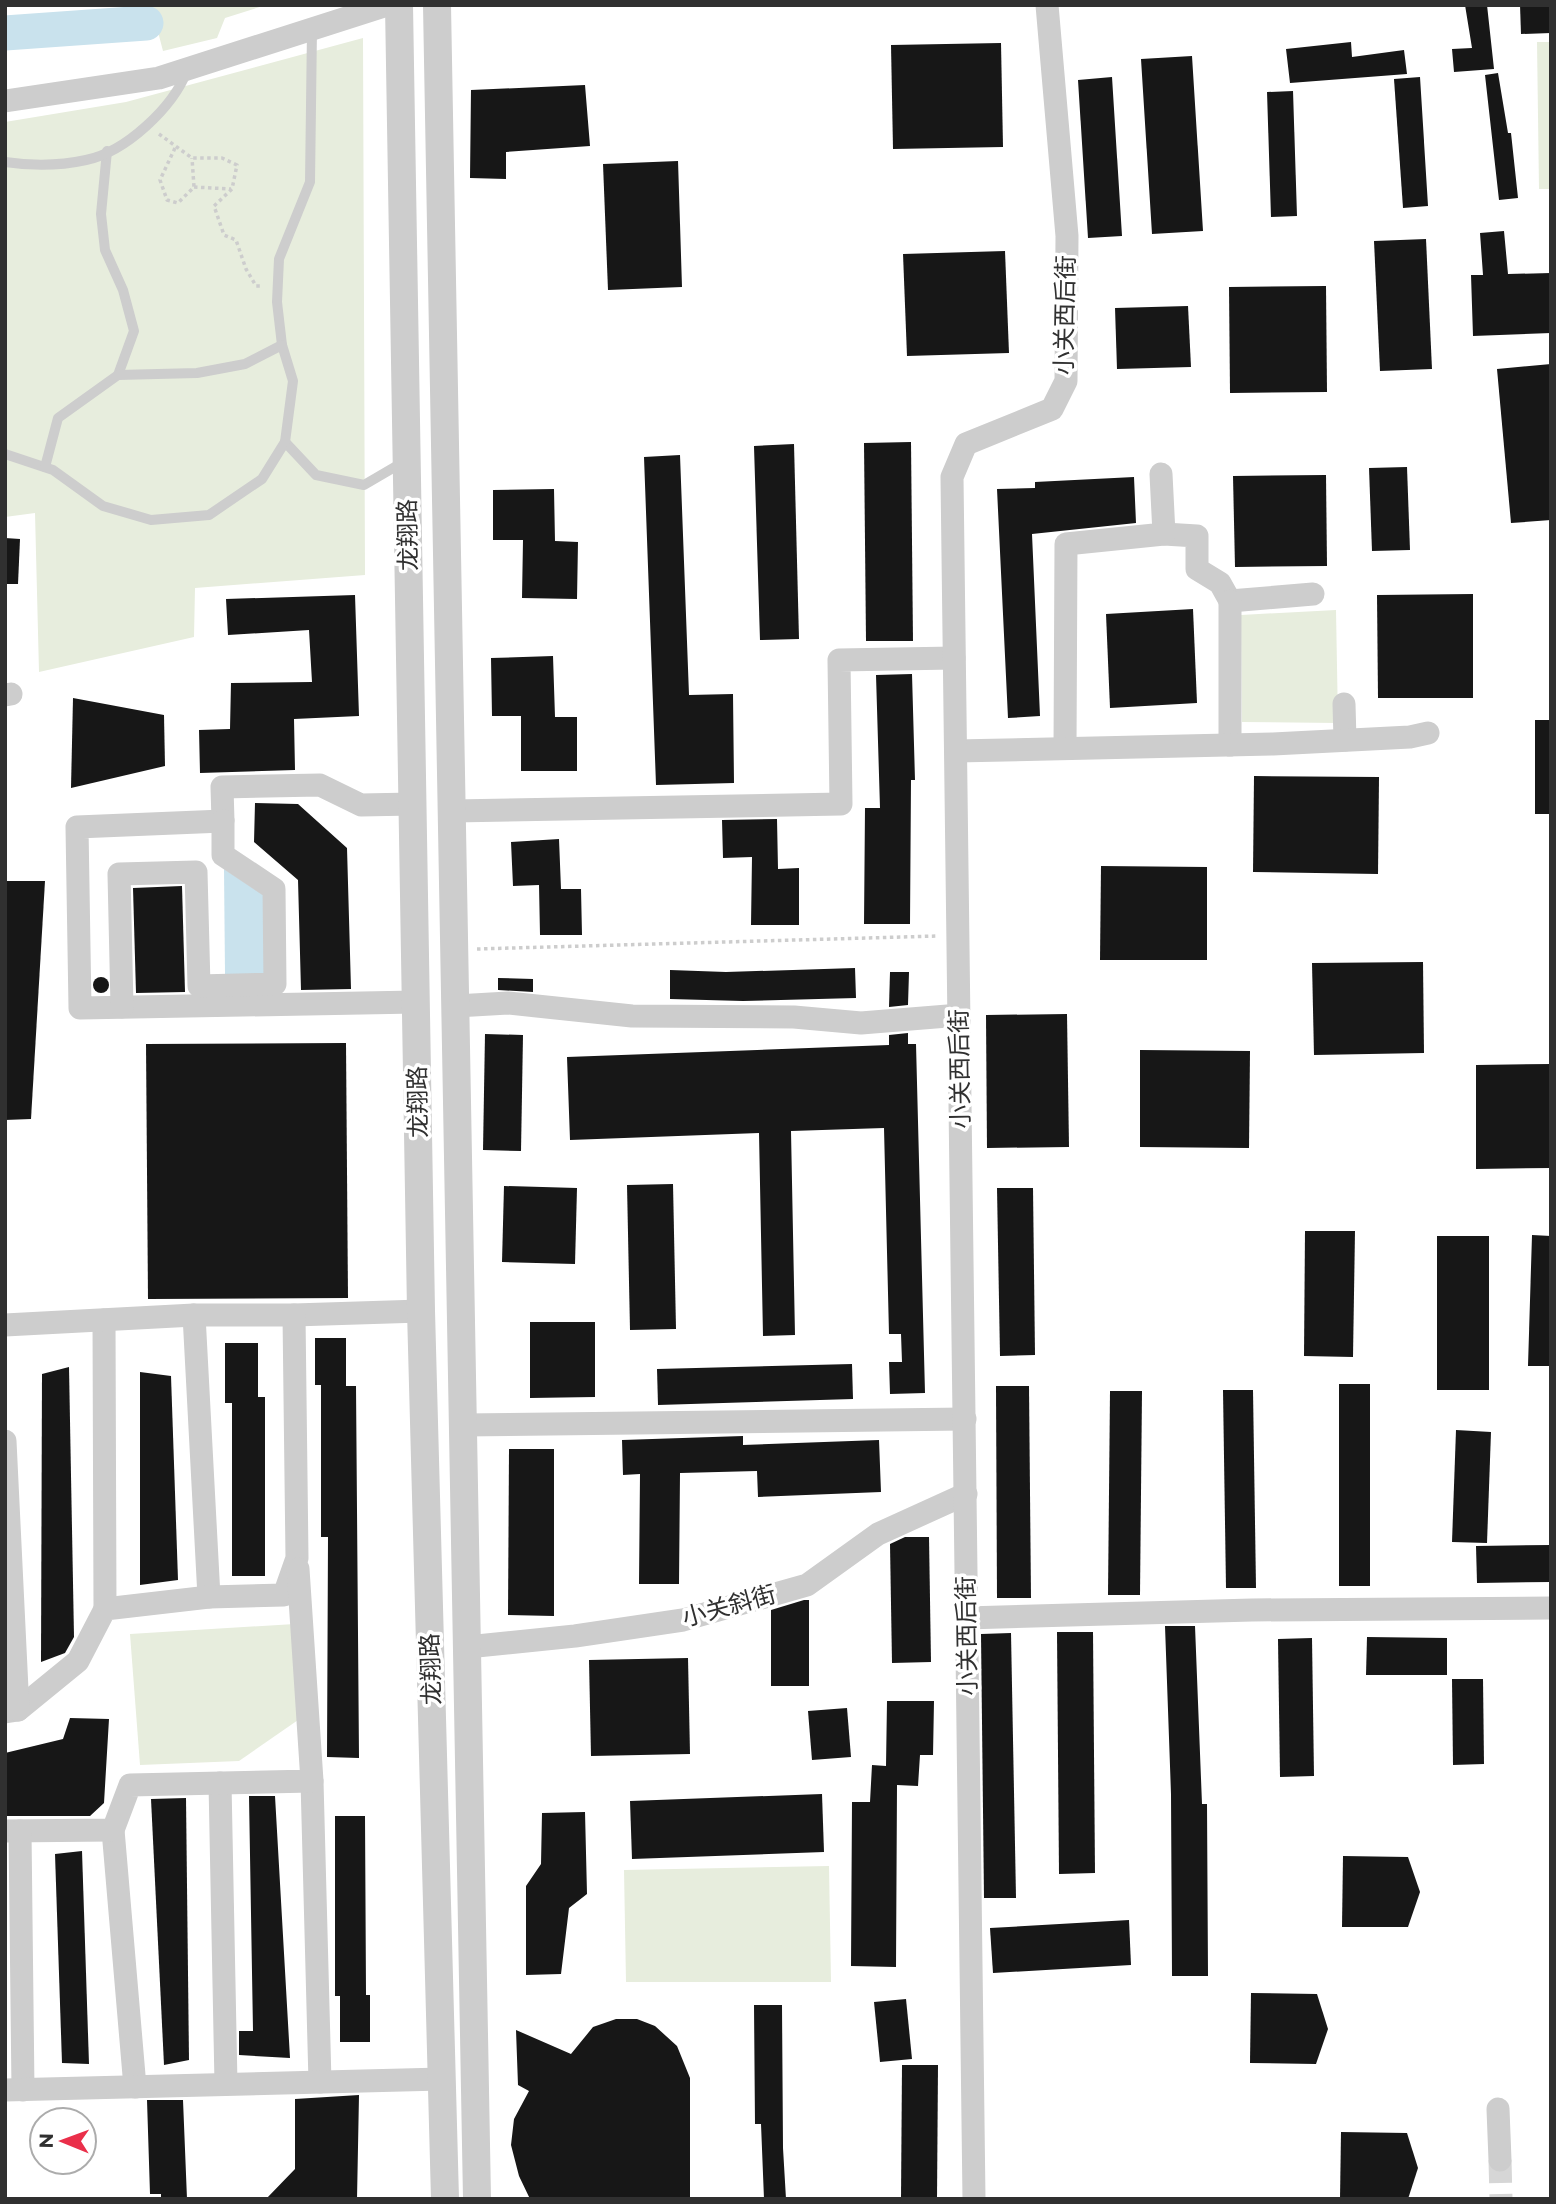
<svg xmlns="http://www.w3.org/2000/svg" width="1556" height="2204" viewBox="0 0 1556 2204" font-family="Montserrat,'Noto Sans SC',sans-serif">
<rect width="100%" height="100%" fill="#fff"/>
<!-- green -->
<g fill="#e7eddd">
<polygon points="151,5 266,5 225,18 217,38 163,51"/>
<polygon points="363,38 365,575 195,588 194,637 39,672 35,513 5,517 5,122 126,102"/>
<polygon points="1537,42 1551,42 1551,189 1539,189"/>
<polygon points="1336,610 1338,723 1242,722 1241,615"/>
<polygon points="311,1623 314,1709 239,1761 140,1765 130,1634"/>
<polygon points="829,1866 831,1982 626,1982 624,1870"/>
</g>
<!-- water -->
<polygon fill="#c9e2ed" points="224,869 265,896 265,974 225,974"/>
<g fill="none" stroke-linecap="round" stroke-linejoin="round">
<!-- river -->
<polyline stroke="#c9e2ed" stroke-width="35" points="5,33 146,23"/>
</g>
<!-- building -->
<g fill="#171717">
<polygon points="1465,5 1487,5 1494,69 1454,72 1452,49 1472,48"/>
<polygon points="1520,5 1551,5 1551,33 1521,34"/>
<polygon points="1351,42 1352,57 1404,50 1407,74 1290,83 1286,49"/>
<polygon points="1001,43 1003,147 893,149 891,45"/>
<polygon points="1192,56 1203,231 1152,234 1141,59"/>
<polygon points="1498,73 1508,133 1511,133 1518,198 1499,200 1485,75"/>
<polygon points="1112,77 1122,236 1088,238 1078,80"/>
<polygon points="1420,77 1428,206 1403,208 1394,79"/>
<polygon points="585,85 590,146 506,152 506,179 470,178 471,90"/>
<polygon points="1293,91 1297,216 1271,217 1267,92"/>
<polygon points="678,161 682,287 608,290 603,164"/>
<polygon points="1504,231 1508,274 1551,273 1551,333 1473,336 1471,275 1483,275 1480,233"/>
<polygon points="1426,239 1432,369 1380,371 1374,241"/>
<polygon points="1005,251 1009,353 907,356 903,254"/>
<polygon points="1326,286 1327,392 1230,393 1229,287"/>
<polygon points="1188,306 1191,367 1117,369 1115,308"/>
<polygon points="1551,364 1551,520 1511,523 1497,369"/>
<polygon points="911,442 913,641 866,641 864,443"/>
<polygon points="794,444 799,639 760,640 754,446"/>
<polygon points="680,455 689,695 733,694 734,783 656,785 644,457"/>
<polygon points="1407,467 1410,550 1372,551 1369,468"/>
<polygon points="1326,475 1327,566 1235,567 1233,476"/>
<polygon points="1134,477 1136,523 1032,534 1040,716 1008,718 997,489 1035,488 1035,482"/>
<polygon points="554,489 555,541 578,542 577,599 522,598 523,540 493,540 493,490"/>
<polygon points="5,538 20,539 18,584 5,584"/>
<polygon points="1473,594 1473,698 1378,698 1377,595"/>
<polygon points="355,595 359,716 294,719 295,770 200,773 199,730 230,729 231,683 312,682 309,630 228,635 226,599"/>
<polygon points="1193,609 1197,703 1110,708 1106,614"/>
<polygon points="553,656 555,717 577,717 577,771 521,771 521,716 492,716 491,658"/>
<polygon points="912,674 915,780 911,780 910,924 864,924 865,808 880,808 876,675"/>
<polygon points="73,698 164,715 165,766 71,788"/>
<rect x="1535" y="720" width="16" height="94"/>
<polygon points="1254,776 1379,777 1378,874 1253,872"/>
<polygon points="255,803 298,804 347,848 351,989 301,990 298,880 254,842"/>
<polygon points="777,819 778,869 799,868 799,925 751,925 752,857 723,858 722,820"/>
<polygon points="559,839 561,889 581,889 582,935 540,935 539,885 513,886 511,842"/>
<polygon points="1101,866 1207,867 1207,960 1100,960"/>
<polygon points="5,881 45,881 31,1119 5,1120"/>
<polygon points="182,886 185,992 136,993 133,888"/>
<polygon points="1423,962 1424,1053 1314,1055 1312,963"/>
<polygon points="855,968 856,998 743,1001 670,999 670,970 726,972"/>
<polygon points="890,972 909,972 908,1005 889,1007"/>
<circle cx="101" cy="985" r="8"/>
<polygon points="498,978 533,979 533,992 498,990"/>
<polygon points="1067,1014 1069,1147 987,1148 986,1015"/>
<polygon points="908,1033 908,1044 916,1044 925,1393 890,1394 889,1362 902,1362 901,1334 889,1334 884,1128 791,1131 795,1335 763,1336 759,1133 570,1140 567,1057 889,1045 889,1035"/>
<polygon points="485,1034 523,1035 521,1151 483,1150"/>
<polygon points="346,1043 348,1298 148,1299 146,1044"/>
<polygon points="1140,1050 1250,1051 1249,1148 1140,1147"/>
<polygon points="1551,1064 1551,1168 1476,1169 1476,1065"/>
<polygon points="673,1184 676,1329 630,1330 627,1185"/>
<polygon points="504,1186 577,1188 575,1264 502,1262"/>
<polygon points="997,1188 1033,1188 1035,1355 1000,1356"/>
<polygon points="1305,1231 1355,1231 1353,1357 1304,1356"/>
<polygon points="1532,1235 1551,1236 1551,1366 1528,1366"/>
<rect x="1437" y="1236" width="52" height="154"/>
<polygon points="530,1322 595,1322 595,1397 530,1398"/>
<polygon points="315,1338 346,1338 346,1386 356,1386 359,1758 327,1757 328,1537 321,1537 321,1385 315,1385"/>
<polygon points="225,1343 258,1343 258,1397 265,1397 265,1576 232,1576 232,1403 225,1403"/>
<polygon points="852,1364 853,1399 658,1405 657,1369"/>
<polygon points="69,1367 74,1637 65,1653 41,1662 42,1374"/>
<polygon points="140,1372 171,1376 178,1580 140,1585"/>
<rect x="1339" y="1384" width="31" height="202"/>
<polygon points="996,1386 1029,1386 1031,1598 997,1598"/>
<polygon points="1223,1390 1253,1390 1256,1588 1226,1588"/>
<polygon points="1110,1391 1142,1391 1140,1595 1108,1595"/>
<polygon points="1456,1430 1491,1432 1487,1543 1452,1542"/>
<polygon points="743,1436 743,1445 879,1440 881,1492 758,1497 757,1471 680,1473 679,1584 639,1584 640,1474 623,1475 622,1440"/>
<polygon points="509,1449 554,1449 554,1616 508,1615"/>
<polygon points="905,1537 929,1537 931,1662 892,1663 890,1544"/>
<polygon points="1551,1545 1551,1582 1477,1583 1476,1546"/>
<polygon points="804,1600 809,1600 809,1686 771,1686 771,1610"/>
<polygon points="1165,1626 1195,1626 1202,1804 1207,1804 1208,1976 1172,1976 1171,1794"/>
<polygon points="1057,1632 1093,1632 1095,1873 1059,1874"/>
<polygon points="1011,1633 1016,1898 984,1898 981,1634"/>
<polygon points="1367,1637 1447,1638 1447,1675 1366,1675"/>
<polygon points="1312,1638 1314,1776 1280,1777 1278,1639"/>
<polygon points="688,1658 690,1754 591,1756 589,1660"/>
<polygon points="1452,1679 1483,1679 1484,1764 1453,1765"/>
<polygon points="887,1701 934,1701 933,1755 920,1755 918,1786 897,1785 896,1967 851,1966 852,1802 870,1802 872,1765 886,1766"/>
<polygon points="847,1708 851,1757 812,1760 808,1711"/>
<polygon points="70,1718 109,1719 104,1803 90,1816 5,1816 5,1753 63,1739"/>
<polygon points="822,1794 824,1852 632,1859 630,1801"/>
<polygon points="249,1796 275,1796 290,2058 239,2055 239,2031 253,2031"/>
<polygon points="186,1798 189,2060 164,2065 151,1799"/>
<polygon points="585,1812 587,1894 569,1908 561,1974 526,1975 526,1886 541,1864 542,1813"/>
<polygon points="335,1816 365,1816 366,1995 370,1995 370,2042 340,2042 340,1996 335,1996"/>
<polygon points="82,1851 89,2064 62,2063 55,1854"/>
<polygon points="1343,1856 1408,1857 1420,1892 1408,1927 1342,1927"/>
<polygon points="1129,1920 1131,1965 993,1973 990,1928"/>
<polygon points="1251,1993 1317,1994 1328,2029 1316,2064 1250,2063"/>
<polygon points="906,1999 912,2059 880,2062 874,2002"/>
<polygon points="754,2005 782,2005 783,2148 786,2199 764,2199 761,2124 755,2124"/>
<polygon points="616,2019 637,2019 655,2026 677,2046 690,2078 690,2199 530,2199 519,2176 511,2145 514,2119 529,2091 518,2085 516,2030 571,2054 593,2027"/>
<polygon points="902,2065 938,2065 937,2199 901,2199"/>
<polygon points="359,2095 357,2199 266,2199 295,2169 295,2099"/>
<polygon points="147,2100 183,2100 187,2199 161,2199 161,2194 150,2194"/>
<polygon points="1341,2132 1407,2133 1418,2168 1408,2199 1340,2199"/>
</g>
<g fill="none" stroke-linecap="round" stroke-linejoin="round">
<!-- minor-tunnel -->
<polyline stroke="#d6d6d6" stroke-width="23" stroke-dasharray="23 11" stroke-linecap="butt" points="1500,2160 1501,2199"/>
<!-- path -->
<g stroke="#cdcdcd" stroke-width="3.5" stroke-dasharray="3.5 3.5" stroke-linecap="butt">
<polyline points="159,134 192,158 222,158 237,165 232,189 214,206 224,235 236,240 246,269 256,286 263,286"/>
<polyline points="175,148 160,180 167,200 178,203 194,187 192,158"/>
<polyline points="194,187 231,189"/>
<polyline points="477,949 938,936"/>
</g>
<!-- service -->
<g stroke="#cdcdcd" stroke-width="10">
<polyline points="107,151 101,214 105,250 123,290 134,331 118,375"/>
<path d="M 5,162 C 32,166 59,166 86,160 C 126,152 173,107 187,71"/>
<polyline points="282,345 277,302 279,259 310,182 312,29"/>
<polyline points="5,454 53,470 103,506 151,520 209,515 262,479 285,442 316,475 364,485 405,461"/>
<polyline points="45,467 58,418 118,375 197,373 245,364 282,345 293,381 285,442"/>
</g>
<!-- minor -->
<g stroke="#cdcdcd" stroke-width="23">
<polyline points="5,101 159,78 387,5"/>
<polyline points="1164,534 1197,536 1197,569 1220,583 1230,601 1313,594"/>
<polyline points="5,695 11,694"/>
<polyline points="1344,704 1345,740"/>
<polyline points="1230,745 1230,601"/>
<polyline points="1065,748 1066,544 1164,534 1161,474"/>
<polyline points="956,751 1273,744 1410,737 1428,733"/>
<polyline points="413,804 361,805 320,785 222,787 223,821 77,827 80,1008 416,1002"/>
<polyline points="453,811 841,804 839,660 954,658"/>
<polyline points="456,1006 508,1003 632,1016 794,1017 861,1023 960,1015"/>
<polyline points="122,1007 119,874 196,872 199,986 275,984 274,889 223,855 223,821"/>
<polyline points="194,1315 209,1597"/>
<polyline points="294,1315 421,1311"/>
<polyline points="104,1320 105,1609"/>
<polyline points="5,1325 194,1315 294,1315 297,1558 284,1595 209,1597 105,1609 78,1661 18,1710 5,1712"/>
<polyline points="463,1425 965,1419"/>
<polyline points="5,1441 18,1710"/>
<polyline points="966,1618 1252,1610 1551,1608"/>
<polyline points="467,1647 575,1636 683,1620 807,1585 878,1534 966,1494"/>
<polyline points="312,1781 320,2082"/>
<polyline points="220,1783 226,2084"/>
<polyline points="113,1830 135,2087"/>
<polyline points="5,1831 113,1830 130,1785 312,1781 298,1569"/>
<polyline points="20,1831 23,2090"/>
<polyline points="5,2090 442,2079"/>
<polyline points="1498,2109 1500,2160"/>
<polyline points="974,2199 952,477 966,444 1052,409 1066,381 1067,236 1047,5"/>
</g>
<!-- tertiary -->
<g stroke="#cdcdcd" stroke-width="28">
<polyline points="399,5 421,1311 445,2199"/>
<polyline points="437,5 477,2199"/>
</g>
</g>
<g text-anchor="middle" stroke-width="7" stroke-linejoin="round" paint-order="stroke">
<!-- street labels -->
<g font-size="24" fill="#303030" stroke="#fff">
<text transform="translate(1065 315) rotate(-89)" y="8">小关西后街</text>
<text transform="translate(408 535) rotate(-91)" y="8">龙翔路</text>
<text transform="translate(960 1069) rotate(-91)" y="8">小关西后街</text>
<text transform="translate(418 1102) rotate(-91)" y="8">龙翔路</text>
<text transform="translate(729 1606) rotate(-15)" y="8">小关斜街</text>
<text transform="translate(967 1636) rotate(-91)" y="8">小关西后街</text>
<text transform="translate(431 1669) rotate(-92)" y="8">龙翔路</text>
</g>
</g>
<!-- border -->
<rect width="1556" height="2204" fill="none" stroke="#303030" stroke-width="14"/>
<!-- north arrow -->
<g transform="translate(63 2141) rotate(271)"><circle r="33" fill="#ffffff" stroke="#acacac" stroke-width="2"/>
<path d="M0-5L12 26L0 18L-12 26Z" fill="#ea2f4a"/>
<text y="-10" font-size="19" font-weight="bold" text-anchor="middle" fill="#303030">N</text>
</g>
</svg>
